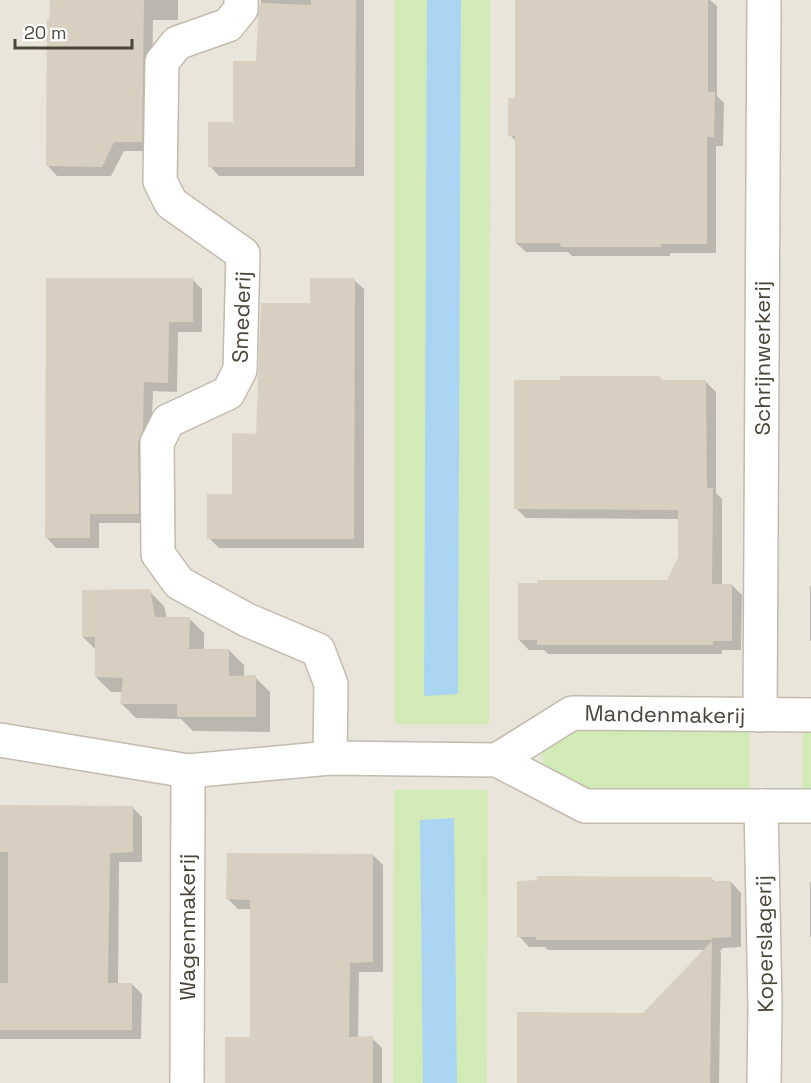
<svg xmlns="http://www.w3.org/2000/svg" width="811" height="1083" viewBox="0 0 811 1083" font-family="'Space Grotesk',sans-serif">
<rect width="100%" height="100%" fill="#f6f3ec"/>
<!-- residential -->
<rect fill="#eae5da" x="0" y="0" width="811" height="1083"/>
<!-- green -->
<g fill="#d2eab5">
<polygon points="395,0 427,0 424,695 458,694 461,0 490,0 489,724 395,724"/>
<polygon points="578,724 750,727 750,796 583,789 543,765 541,747"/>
<polygon points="803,727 811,727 811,796 802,796"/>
<polygon points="394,790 488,790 487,1083 457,1083 454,818 420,820 423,1083 393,1083"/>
</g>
<!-- water -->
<g fill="#a9d4f2">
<polygon points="427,0 461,0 458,694 424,696"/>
<polygon points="454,818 457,1083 423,1083 420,820"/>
</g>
<!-- shadow -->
<g fill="#0003">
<polygon points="51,0 178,0 178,20 153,20 151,151 124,151 111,176 57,176 48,166"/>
<polygon points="261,0 364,0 364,176 219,176 210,166 234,123 257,63"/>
<polygon points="517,0 710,0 717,6 717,96 724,103 723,146 716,146 716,253 670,253 670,256 572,256 568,252 526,252 516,243 517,142 510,135 517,100"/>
<polygon points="192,279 202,289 202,332 178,332 177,392 153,391 148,523 99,523 99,548 56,548 47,538"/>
<polygon points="354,280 364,289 364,548 219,548 209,538 233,495 311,304"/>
<polygon points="660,378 664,382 706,382 716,392 716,493 722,499 722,586 732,585 742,595 741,650 722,650 722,654 548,654 544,650 529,650 519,640 668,582 679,557 679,519 526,518 516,508"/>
<rect x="810" y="586" width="1" height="55"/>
<polygon points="149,591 164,606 167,618 189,618 204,633 204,650 229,650 244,665 244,677 255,677 270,692 270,732 193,731 181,719 136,718 121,703 123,692 111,692 96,677 96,650 83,637"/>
<polygon points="0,807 133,808 142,817 142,862 119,862 118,984 132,984 142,994 141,1039 0,1039"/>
<polygon points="373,855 383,865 383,972 359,972 358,1038 372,1038 382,1048 382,1083 228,1083 252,1038 251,909 238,909 228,899"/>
<polygon points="711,878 715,882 731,882 741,893 741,947 722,948 722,950 719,950 721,952 719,1083 519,1083 643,1014 706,950 548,950 545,947 529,947 519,936"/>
<polygon points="810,882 811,882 811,938 810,937"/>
</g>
<!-- building -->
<g fill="#d8cfc1">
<polygon points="50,0 144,0 142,142 114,142 102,167 46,166 47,19 49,19"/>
<polygon points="311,0 356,0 355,167 208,167 208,122 233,122 233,61 256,61 258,15 260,3 311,5"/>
<polygon points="515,0 708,0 708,92 715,92 714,137 707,137 707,244 661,244 661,247 561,247 560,243 515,243 515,136 508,136 508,98 515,98"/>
<polygon points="46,278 193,278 193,322 169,322 168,383 144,382 143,429 138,443 139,514 90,514 90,538 45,538"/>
<polygon points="310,278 355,278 354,539 207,539 207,494 232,494 232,433 256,434 261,303 310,303"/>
<polygon points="560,376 660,376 661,380 706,380 707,488 713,488 712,584 732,584 732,641 713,641 713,645 537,645 537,640 518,640 518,583 537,583 537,580 667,580 678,557 678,510 514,509 514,380 560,380"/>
<polygon points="150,589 155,617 190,617 189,649 229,649 229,676 256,675 256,717 177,717 177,704 120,704 123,678 95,677 95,637 82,637 82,590"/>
<polygon points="0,805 133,806 133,852 110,853 108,983 132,983 132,1030 0,1030 0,983 8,983 8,852 0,852"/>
<polygon points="227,853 373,854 373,962 350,963 349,1037 373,1036 373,1083 225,1083 225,1037 250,1037 250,900 226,899"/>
<polygon points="536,876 712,877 712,881 731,881 731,937 712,938 712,940 536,940 536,937 517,937 517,881 537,880"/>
<polygon points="712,941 710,1083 517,1083 517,1012 643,1013"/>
</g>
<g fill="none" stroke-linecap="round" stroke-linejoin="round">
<defs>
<g id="minor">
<polyline points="241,0 241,9 228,25 177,43 162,62 160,181 171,203 243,254 240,370 228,393 168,421 157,443 158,554 179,583 247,620 318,650 331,684 330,758"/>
<polyline points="760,715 764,0"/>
<polyline points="0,740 188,771 330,758 497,760 585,806 811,806"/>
<polyline points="497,760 572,713 811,715"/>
<polyline points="761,806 765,1008 764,1083"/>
<polyline points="187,1083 188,771"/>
</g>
</defs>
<!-- minor casing -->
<use href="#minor" stroke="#c2bbae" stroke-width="36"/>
<!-- minor -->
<use href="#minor" stroke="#fff" stroke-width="33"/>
</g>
<g text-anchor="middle" stroke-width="6" stroke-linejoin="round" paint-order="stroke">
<!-- street labels -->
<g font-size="22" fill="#4b4439" stroke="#fff">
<text transform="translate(241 317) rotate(-88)" y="8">Smederij</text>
<text transform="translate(762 358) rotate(-90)" y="8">Schrijnwerkerij</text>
<text transform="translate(665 714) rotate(1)" y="8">Mandenmakerij</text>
<text transform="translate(187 927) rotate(-90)" y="8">Wagenmakerij</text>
<text transform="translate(764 944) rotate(-91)" y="8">Koperslagerij</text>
</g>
</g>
<!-- scale -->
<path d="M15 39v9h117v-9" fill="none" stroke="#4b4439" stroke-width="3"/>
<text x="24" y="39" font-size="18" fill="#4b4439" stroke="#ffffff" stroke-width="4.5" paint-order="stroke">20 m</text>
</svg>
